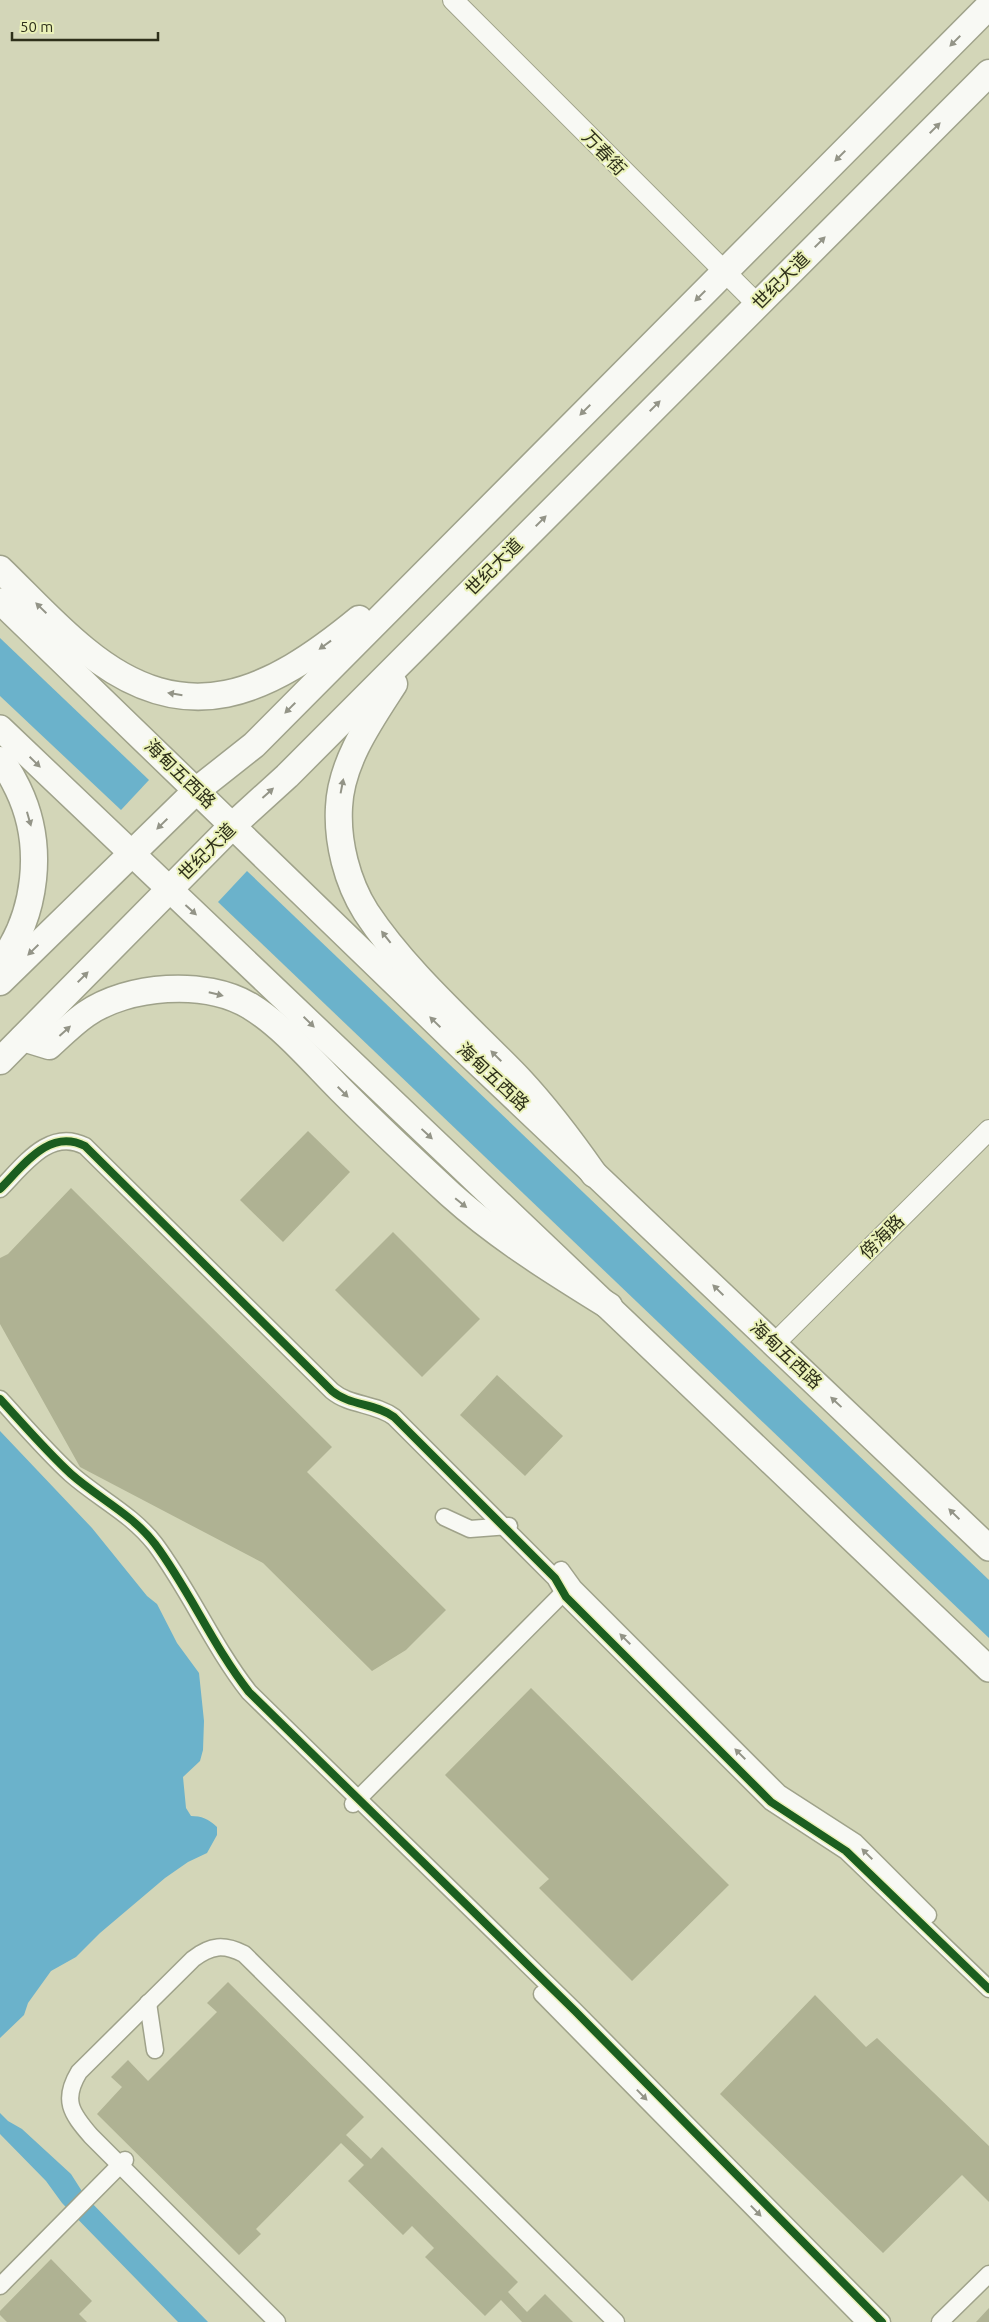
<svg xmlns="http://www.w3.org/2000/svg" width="989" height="2322" viewBox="0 0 989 2322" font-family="Ubuntu,'Noto Sans SC',sans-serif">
<rect width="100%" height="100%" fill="#d3d6b8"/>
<!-- water -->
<g fill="#6bb2cb">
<polygon points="0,638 149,780 121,810 0,696"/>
<polygon points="247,871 989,1580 989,1638 218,902"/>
<path d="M 0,1431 L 92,1528 L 147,1596 L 157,1604 L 177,1643 L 199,1673 L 204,1721 L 203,1750 L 200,1761 L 183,1777 L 186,1808 L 191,1816 C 201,1816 209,1819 217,1827 L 217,1835 L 207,1853 L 188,1862 L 165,1878 L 100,1933 L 76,1957 L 51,1971 L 28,2003 L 24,2015 L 0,2038 Z"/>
<polygon points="0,2113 8,2121 22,2129 71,2174 85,2196 208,2322 178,2322 62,2203 46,2181 0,2134"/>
</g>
<!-- building -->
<g fill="#afb293">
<polygon points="308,1131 350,1172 283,1242 240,1200"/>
<polygon points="71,1188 332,1447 307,1472 446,1610 406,1650 372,1671 263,1563 80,1467 0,1324 0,1258 8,1254"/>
<polygon points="393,1232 480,1319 422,1377 335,1290"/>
<polygon points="497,1375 563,1436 525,1476 460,1415"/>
<polygon points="531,1688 729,1885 632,1981 539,1888 549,1879 445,1775"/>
<polygon points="228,1982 364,2117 346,2135 371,2159 382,2147 518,2282 508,2292 527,2312 545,2294 573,2322 522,2322 501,2300 485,2316 425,2257 434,2248 412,2226 403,2235 348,2181 364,2165 341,2143 256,2229 261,2234 239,2255 97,2114 122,2087 111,2077 128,2060 148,2081 217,2012 207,2003"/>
<polygon points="815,1995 866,2047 877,2038 989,2146 989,2202 962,2175 883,2253 720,2094"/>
<polygon points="51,2259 92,2301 79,2314 87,2322 7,2322 0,2315 0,2311"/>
<polygon points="989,2308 989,2322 976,2322"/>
</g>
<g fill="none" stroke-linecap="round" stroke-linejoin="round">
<defs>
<g id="minor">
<path d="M 0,1189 C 24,1165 49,1128 85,1146 L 332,1391 C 350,1406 375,1403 394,1417 L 555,1578 L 566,1597 L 771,1802 L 846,1851 L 989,1989"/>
<path d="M 0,1399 C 23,1424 46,1451 71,1474 C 98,1498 132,1514 155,1544 C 190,1591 213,1646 249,1692 L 575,2011 L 882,2322"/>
<polyline points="444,1517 470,1529 509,1526"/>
<polyline points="561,1570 574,1588 779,1793 855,1842 928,1915"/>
<polyline points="353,1804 570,1586"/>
<polyline points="542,1994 865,2322"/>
<polyline points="148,2003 155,2050"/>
<polyline points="0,2286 125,2160"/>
<path d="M 277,2322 L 91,2136 C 71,2113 62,2100 79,2072 L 193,1959 C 211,1945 224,1944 244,1954 L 616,2322"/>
<polyline points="940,2322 989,2274"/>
</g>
<g id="tertiary">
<polyline points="453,0 757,304"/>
<polyline points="774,1344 989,1130"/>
</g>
<g id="primary">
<polyline points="0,601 463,1049 989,1548"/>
<polyline points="0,728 989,1669"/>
</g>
<g id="trunk">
<path d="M 0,569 C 28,596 55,626 85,650 C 187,734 269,693 359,619"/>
<path d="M 394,684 C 370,721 341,762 339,807 C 337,842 347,882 366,912 C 407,974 468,1026 519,1079 C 547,1109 571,1141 594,1174"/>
<path d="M 0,760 C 8,768 13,779 18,789 C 45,845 37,915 0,964"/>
<polyline points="0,982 197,790 254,745 989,6"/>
<path d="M 23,1038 L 49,1046 C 61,1035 73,1023 86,1014 C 128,985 205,979 250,1006 C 284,1027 313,1062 341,1090 C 377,1126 414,1161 451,1195 C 499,1238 554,1272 609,1306"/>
<polyline points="0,1061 232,826 287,776 989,73"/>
</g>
</defs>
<!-- minor casing -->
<use href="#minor" stroke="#9fa28a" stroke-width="19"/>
<!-- tertiary casing -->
<use href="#tertiary" stroke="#9fa28a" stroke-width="22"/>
<!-- primary casing -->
<use href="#primary" stroke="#9fa28a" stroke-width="28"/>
<!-- trunk casing -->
<use href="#trunk" stroke="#9fa28a" stroke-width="29"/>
<!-- minor -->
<use href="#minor" stroke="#f8f9f4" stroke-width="16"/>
<!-- tertiary -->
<use href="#tertiary" stroke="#f8f9f4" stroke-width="20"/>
<!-- primary -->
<use href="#primary" stroke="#f8f9f4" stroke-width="25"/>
<!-- trunk -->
<use href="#trunk" stroke="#f8f9f4" stroke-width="26"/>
<defs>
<g id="cycleway">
<path d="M 0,1189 C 24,1165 49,1128 85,1146 L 332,1391 C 350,1406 375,1403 394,1417 L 555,1578 L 566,1597 L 771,1802 L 846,1851 L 989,1989"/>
<path d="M 0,1399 C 23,1424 46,1451 71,1474 C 98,1498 132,1514 155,1544 C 190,1591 213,1646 249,1692 L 575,2011 L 882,2322"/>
</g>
</defs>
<!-- cycleway casing -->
<use href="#cycleway" stroke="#eaf1b8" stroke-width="11"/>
<!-- cycleway -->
<use href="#cycleway" stroke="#1b5e20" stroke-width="8"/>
</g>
<!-- one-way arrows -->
<defs><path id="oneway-solid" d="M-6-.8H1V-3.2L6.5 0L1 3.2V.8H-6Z" transform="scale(1.25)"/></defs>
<g fill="#939487">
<use href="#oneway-solid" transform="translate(955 41) rotate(135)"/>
<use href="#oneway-solid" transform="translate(935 128) rotate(-45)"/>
<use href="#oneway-solid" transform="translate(840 156) rotate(135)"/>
<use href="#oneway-solid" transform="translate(820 242) rotate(-45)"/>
<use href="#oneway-solid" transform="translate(700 296) rotate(135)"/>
<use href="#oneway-solid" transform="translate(655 406) rotate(-45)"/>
<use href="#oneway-solid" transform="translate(585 410) rotate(135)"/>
<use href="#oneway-solid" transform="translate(541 521) rotate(-45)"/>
<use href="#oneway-solid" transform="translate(41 608) rotate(-136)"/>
<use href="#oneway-solid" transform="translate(325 645) rotate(144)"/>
<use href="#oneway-solid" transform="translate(175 694) rotate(-171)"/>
<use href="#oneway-solid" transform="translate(290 708) rotate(135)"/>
<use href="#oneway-solid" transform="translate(35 762) rotate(44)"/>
<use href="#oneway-solid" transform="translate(342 786) rotate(-79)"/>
<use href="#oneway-solid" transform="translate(268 793) rotate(-42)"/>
<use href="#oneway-solid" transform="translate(29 819) rotate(74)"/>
<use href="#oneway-solid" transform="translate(162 824) rotate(136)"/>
<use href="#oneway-solid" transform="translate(191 910) rotate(42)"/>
<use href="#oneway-solid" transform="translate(386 937) rotate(-128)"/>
<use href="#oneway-solid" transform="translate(33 950) rotate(136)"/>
<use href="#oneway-solid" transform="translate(83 977) rotate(-45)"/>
<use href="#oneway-solid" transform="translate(216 994) rotate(14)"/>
<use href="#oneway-solid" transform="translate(309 1022) rotate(44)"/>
<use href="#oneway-solid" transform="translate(435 1022) rotate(-136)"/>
<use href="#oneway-solid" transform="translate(65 1031) rotate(-42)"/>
<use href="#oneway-solid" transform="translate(496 1056) rotate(-135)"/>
<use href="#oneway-solid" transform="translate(343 1092) rotate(45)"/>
<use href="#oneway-solid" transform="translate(427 1134) rotate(43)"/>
<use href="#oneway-solid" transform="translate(461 1203) rotate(39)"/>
<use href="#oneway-solid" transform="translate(718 1290) rotate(-136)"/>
<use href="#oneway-solid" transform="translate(836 1402) rotate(-137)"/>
<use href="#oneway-solid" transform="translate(954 1514) rotate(-136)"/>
<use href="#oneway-solid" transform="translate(625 1639) rotate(-135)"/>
<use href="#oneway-solid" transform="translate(740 1754) rotate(-135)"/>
<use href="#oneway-solid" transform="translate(867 1854) rotate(-135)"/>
<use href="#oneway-solid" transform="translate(642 2095) rotate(46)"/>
<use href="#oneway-solid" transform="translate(756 2211) rotate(46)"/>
</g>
<g text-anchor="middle" stroke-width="4" stroke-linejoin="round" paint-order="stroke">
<!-- street labels -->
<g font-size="18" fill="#2e301a" stroke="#eaf1b8">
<text transform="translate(604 153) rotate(46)" y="6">万春街</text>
<text transform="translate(781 281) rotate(-45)" y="6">世纪大道</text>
<text transform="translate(494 567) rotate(-45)" y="6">世纪大道</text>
<text transform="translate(180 774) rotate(44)" y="6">海甸五西路</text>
<text transform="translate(207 852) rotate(-45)" y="6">世纪大道</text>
<text transform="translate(493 1077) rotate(43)" y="6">海甸五西路</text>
<text transform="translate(882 1237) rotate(-45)" y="6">傍海路</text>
<text transform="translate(786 1355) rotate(43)" y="6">海甸五西路</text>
</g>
</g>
<!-- scale -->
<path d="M12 32v8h146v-8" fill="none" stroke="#2e301a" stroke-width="2.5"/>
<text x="20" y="32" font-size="15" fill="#2e301a" stroke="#eaf1b8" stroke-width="4" paint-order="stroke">50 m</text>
</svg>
